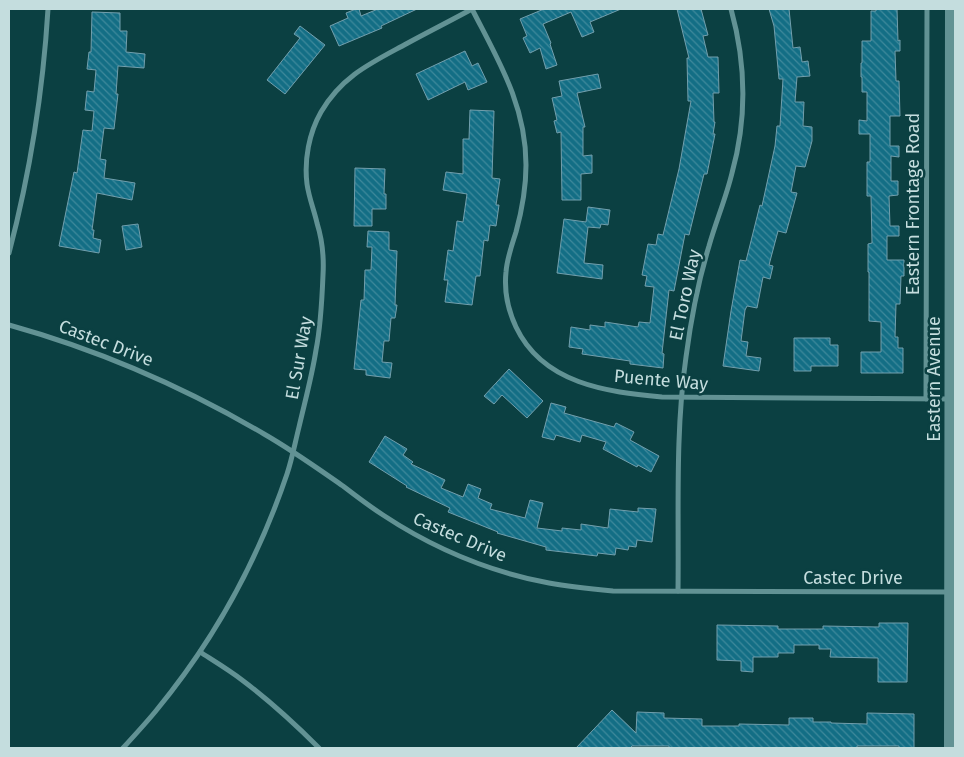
<svg xmlns="http://www.w3.org/2000/svg" width="964" height="757" viewBox="0 0 964 757" font-family="'Fira Sans',sans-serif">
<defs>
<pattern id="building-back-hatch" width="6" height="6" patternUnits="userSpaceOnUse" patternTransform="scale(1.25)"><rect width="6" height="6" fill="#136e85"/><path d="M-1 5l2 2M0 0l6 6M5-1l2 2" fill="none" stroke="#3f899b"/></pattern>
</defs>
<rect width="100%" height="100%" fill="#0b4042"/>
<!-- building -->
<g fill="url(#building-back-hatch)" stroke="#729fad">
<polygon points="356,9 359,9 361,16 378,9 417,9 381,26 382,28 339,46 330,26 348,18 346,13"/>
<polygon points="544,9 621,9 590,22 594,32 582,37 571,12 543,24 551,43 550,44 557,65 546,69 540,48 530,53 523,38 527,36 520,19"/>
<polygon points="677,9 701,9 708,35 703,36 708,57 718,57 719,93 713,93 714,122 715,122 713,134 715,134 707,174 704,174 689,235 685,234 674,291 669,290 662,353 664,354 663,368 630,364 630,361 582,354 583,349 569,347 571,327 590,330 590,325 605,327 605,322 638,327 639,322 650,323 654,287 645,286 647,276 642,275 648,244 656,245 658,234 663,235 679,169 691,101 688,101 687,58 689,58"/>
<polygon points="769,9 789,9 793,48 800,47 802,62 808,61 810,76 797,77 795,102 804,102 803,126 812,127 812,141 805,167 796,166 791,192 797,193 786,233 778,231 769,265 773,266 770,279 763,277 757,308 747,306 745,310 741,341 748,342 746,356 761,358 759,371 723,366 731,311 740,260 746,261 760,205 762,206 775,146 777,126 780,126 783,79 779,79 774,26"/>
<polygon points="876,9 897,9 898,41 900,40 900,51 895,51 896,81 899,81 900,116 890,116 890,146 899,146 899,157 891,156 891,181 898,181 898,195 889,196 890,226 899,226 899,236 887,236 887,260 904,260 904,276 901,276 900,304 896,304 895,337 898,337 898,348 903,348 903,373 861,373 861,352 881,352 881,322 869,321 869,272 868,272 868,244 872,243 871,196 867,196 867,162 870,162 870,134 859,134 859,120 867,121 867,92 862,92 862,77 861,77 861,63 862,63 862,41 871,41 871,11 876,11"/>
<polygon points="92,12 120,13 120,31 127,31 126,52 145,54 144,68 118,66 116,94 118,94 114,129 104,128 100,159 106,160 104,178 135,183 132,200 97,193 92,230 94,230 93,238 101,240 99,253 59,246 74,172 77,173 83,130 92,131 94,111 85,110 87,91 94,92 96,70 87,69 89,52 91,52"/>
<polygon points="300,26 325,45 285,94 267,80 300,38 294,34"/>
<polygon points="465,51 472,66 478,63 487,82 468,90 465,82 428,100 416,74"/>
<polygon points="598,74 601,88 577,93 585,127 583,127 583,156 592,155 592,173 581,174 581,200 562,200 561,132 557,133 554,121 557,120 552,98 562,96 559,81"/>
<polygon points="470,110 494,111 492,178 500,179 496,205 499,205 496,226 490,225 488,241 484,240 480,276 476,276 472,305 445,302 448,280 444,280 448,250 453,251 457,221 463,222 467,194 443,190 446,172 463,174 463,139 469,139"/>
<polygon points="355,168 385,169 384,194 386,194 386,209 372,209 372,226 354,226"/>
<polygon points="588,207 610,210 608,225 601,224 600,228 588,227 584,263 603,265 602,279 557,273 564,219 586,222"/>
<polygon points="138,224 142,247 126,250 122,226"/>
<polygon points="368,231 389,232 389,250 397,251 395,305 397,305 395,318 391,318 389,341 384,341 382,362 392,363 390,378 366,375 366,370 354,369 361,300 364,300 365,270 371,270 372,247 367,247"/>
<polygon points="794,338 830,338 830,345 838,345 838,366 811,366 811,371 794,371"/>
<polygon points="509,369 543,401 527,418 502,395 494,404 484,396"/>
<polygon points="551,403 566,407 564,413 614,427 616,423 634,432 630,440 659,456 651,472 638,465 637,467 603,449 606,442 582,435 580,442 556,435 554,440 542,437"/>
<polygon points="385,436 407,449 403,455 413,462 411,464 445,480 441,488 463,497 468,484 481,489 478,498 492,504 490,509 525,518 530,500 543,503 537,528 562,531 562,528 581,530 581,524 608,528 610,509 638,512 638,508 656,509 652,542 637,540 636,547 629,546 628,550 616,548 615,555 598,553 597,556 546,550 546,547 497,533 498,532 448,512 450,508 406,487 407,486 369,462"/>
<polygon points="879,623 908,623 907,682 878,682 878,658 830,657 831,649 819,649 819,645 794,645 794,653 778,653 778,657 753,657 753,672 741,671 741,661 717,660 717,625 778,626 778,629 823,629 823,626 879,627"/>
<polygon points="612,710 636,733 637,712 664,713 664,718 702,719 702,726 739,726 739,724 789,725 789,718 813,718 813,722 831,722 831,723 867,724 867,713 914,714 914,748 899,748 899,746 857,746 857,748 669,748 669,746 632,746 630,748 576,748"/>
</g>
<g fill="none" stroke-linecap="round" stroke-linejoin="round">
<!-- minor -->
<g stroke="#629294" stroke-width="5">
<path d="M 472,9 C 498,60 526,105 526,165 C 526,187 522,210 516,232 C 512,245 507,258 506,272 C 504,291 508,310 516,327 C 543,384 607,392 662,397 L 950,399"/>
<path d="M 9,253 C 30,173 43,91 48,9"/>
<path d="M 9,325 C 99,350 184,387 264,434 C 292,450 317,468 343,486 C 356,496 369,506 383,515 C 433,548 490,572 549,583 C 571,587 592,589 613,591 L 950,592"/>
<polyline points="926,399 927,9"/>
<path d="M 678,591 C 679,513 675,434 686,357 C 691,319 698,282 709,246 C 716,221 726,198 732,173 C 747,119 746,63 731,9"/>
<path d="M 200,652 C 214,661 229,670 242,680 C 270,701 295,724 319,748"/>
<path d="M 123,748 C 134,736 145,724 155,712 C 213,642 258,560 287,474 C 292,459 295,443 299,427 C 305,401 312,376 316,350 C 321,325 322,300 323,275 C 324,258 322,239 317,223 C 314,210 309,198 307,184 C 304,160 309,133 321,112 C 342,76 371,63 406,44 C 428,32 450,21 472,9"/>
</g>
<!-- secondary -->
<path stroke="#629294" stroke-width="10" d="M 949,748 C 950,502 949,255 950,9"/>
</g>
<g text-anchor="middle" stroke-width="5" stroke-linejoin="round" paint-order="stroke">
<!-- street labels -->
<g font-size="18" fill="#c4ddde" stroke="#0b4042">
<text transform="translate(913 204) rotate(-90)" y="6">Eastern Frontage Road</text>
<text transform="translate(685 295) rotate(-78)" y="6">El Toro Way</text>
<text transform="translate(106 343) rotate(21)" y="6">Castec Drive</text>
<text transform="translate(299 358) rotate(-80)" y="6">El Sur Way</text>
<text transform="translate(934 379) rotate(-90)" y="6">Eastern Avenue</text>
<text transform="translate(661 380) rotate(5)" y="6">Puente Way</text>
<text transform="translate(460 537) rotate(23)" y="6">Castec Drive</text>
<text x="853" y="584">Castec Drive</text>
</g>
</g>
<!-- border -->
<rect width="964" height="757" fill="none" stroke="#c4ddde" stroke-width="20"/>
</svg>
